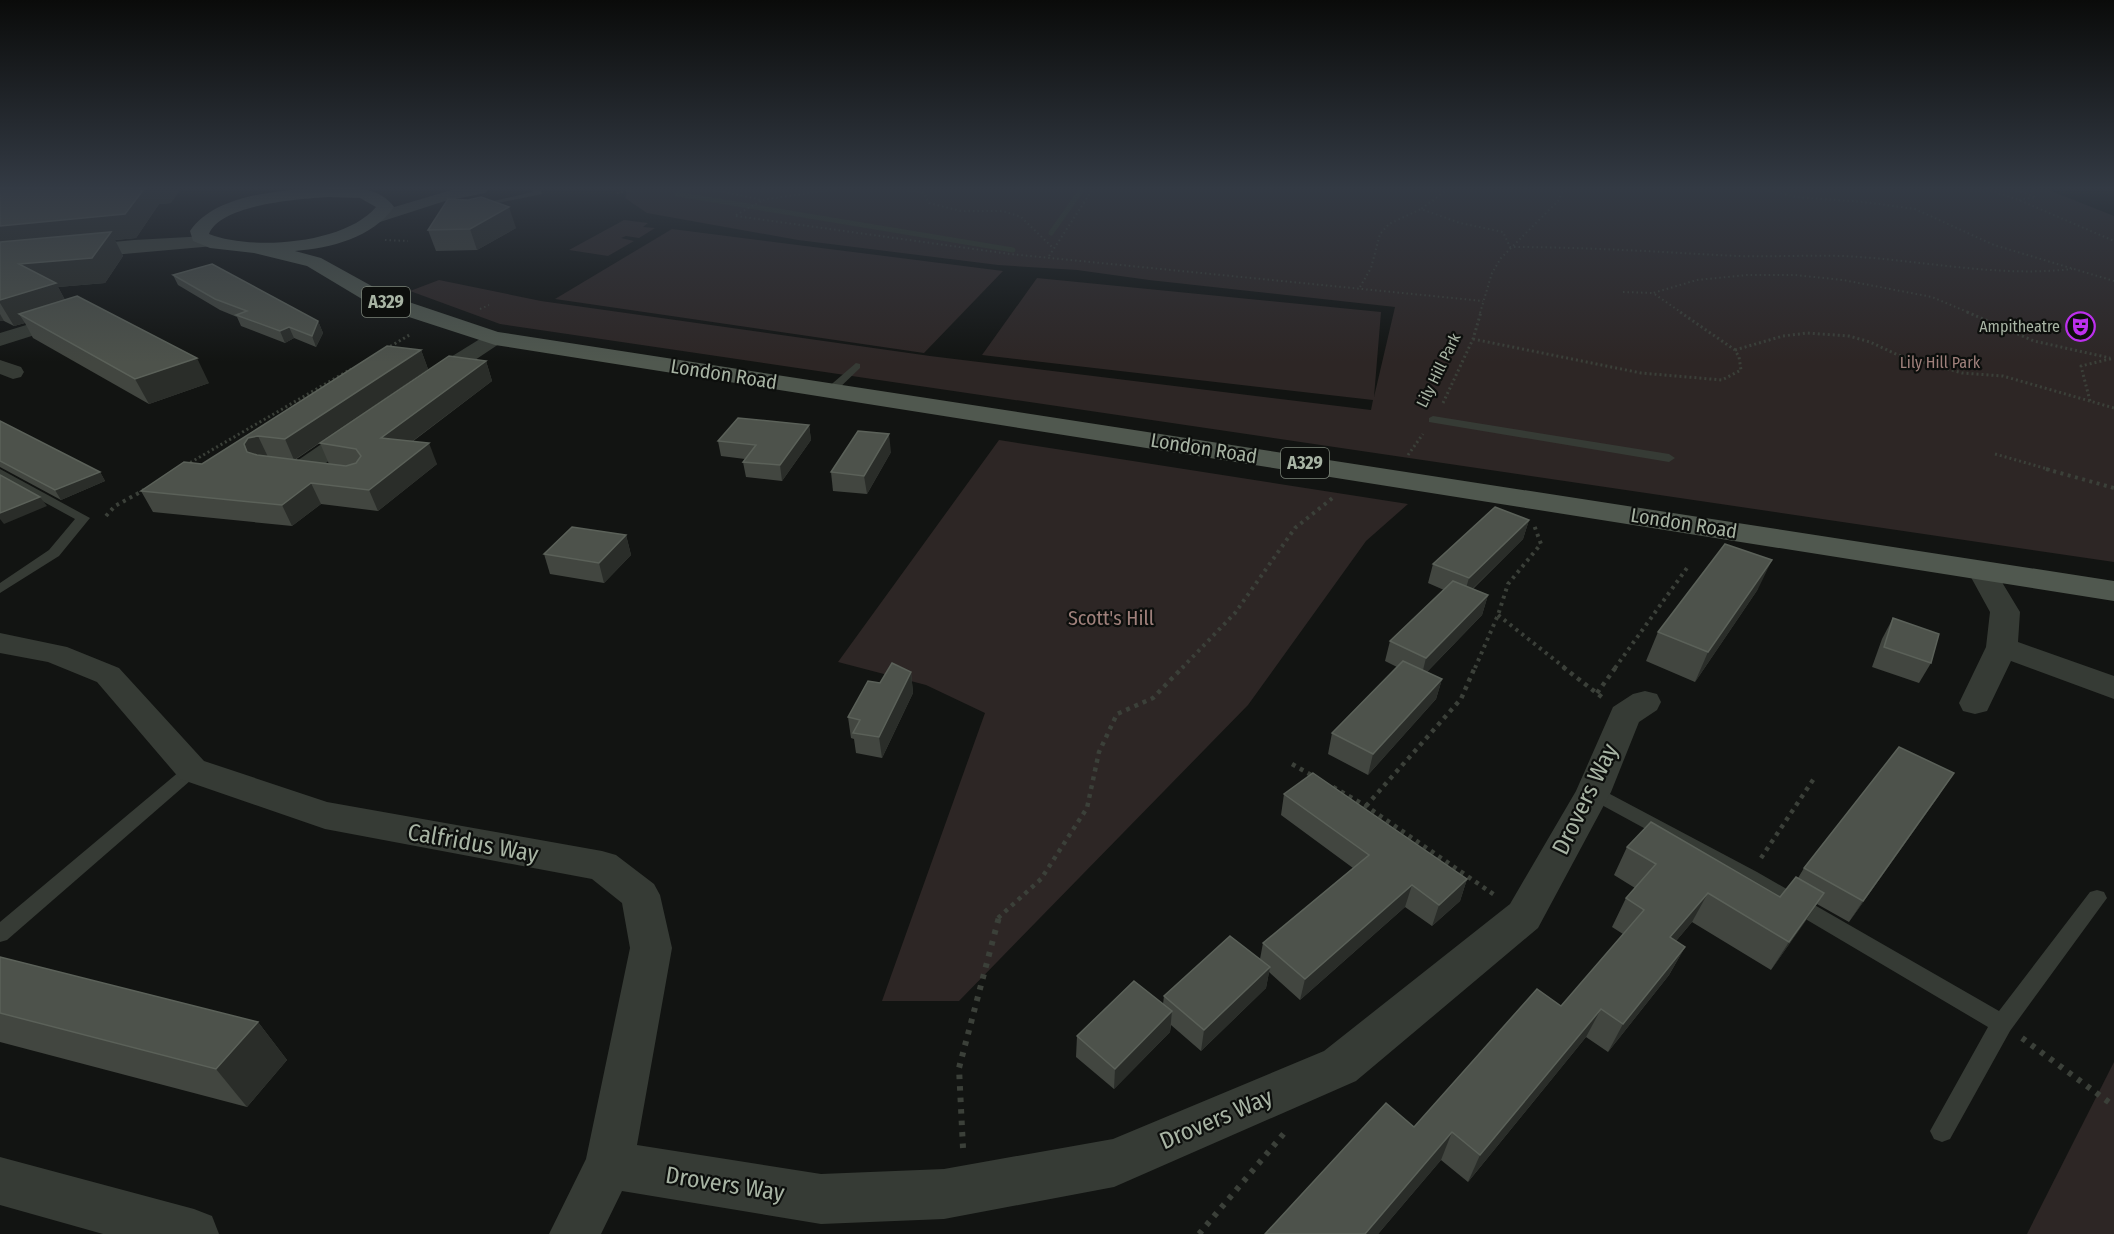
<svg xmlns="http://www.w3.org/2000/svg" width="2114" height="1234" viewBox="0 0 2114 1234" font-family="'Fira Sans Condensed',sans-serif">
<rect width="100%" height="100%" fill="#121412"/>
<!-- green -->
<g fill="#2d2625">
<polygon points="628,189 2046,189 2114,216 2114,562 500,324 410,291 439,280 541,301 930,356 1371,410 1373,400 982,355 1037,278 1381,312 1374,397 1395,307 1149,280 1077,270 998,265 798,240 647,213 625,198"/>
<polygon points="624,220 648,223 643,227 655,228 639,238 626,236 621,238 634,241 608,256 569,250"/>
<polygon points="672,229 1003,271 924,353 555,299"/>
<polygon points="999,440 1408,504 1366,541 1248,705 959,1001 882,1001 985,713 926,685 838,662"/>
<polygon points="2114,1062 2114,1234 2027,1234"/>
</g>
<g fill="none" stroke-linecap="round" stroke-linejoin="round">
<!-- stream -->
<g stroke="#303729" stroke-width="5">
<polyline points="687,189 677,194 1013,250"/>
<polyline points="1051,233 1082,189"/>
</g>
<!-- path-far4 -->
<g stroke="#3b4039" stroke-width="2" stroke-dasharray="1.5 3" stroke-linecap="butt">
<polyline points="710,189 762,200 837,189"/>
<polyline points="904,189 924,193 929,203 961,211 1003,211 1021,217 1052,247"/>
<path d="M 1448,189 L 1421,209 L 1460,223 L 1503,232 L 1510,247 C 1586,247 1661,252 1737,256 C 1772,257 1806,255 1841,256 C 1918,259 1995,278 2072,269"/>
<polyline points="1763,189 1796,197 1864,202 1915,209 1994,245 2114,281"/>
<polyline points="1986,189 2019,200 2114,241"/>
<polyline points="2012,189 2036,197"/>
<polyline points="617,193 638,189"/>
<polyline points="2019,200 2036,197"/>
<polyline points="736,215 761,201"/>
<polyline points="736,216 1010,254 1483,301"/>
<polyline points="385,240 408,241"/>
<polyline points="1049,256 1093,189"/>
<polyline points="1360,287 1371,268 1380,234 1389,224 1421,209"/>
<polyline points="1623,292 1653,293"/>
<polyline points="480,309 489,305"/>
<polyline points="1480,313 1492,273 1501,258 1558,201 1564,189"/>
<polyline points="1682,313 1653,293 1697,280 1747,275 1795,275 1843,280 1932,297 1970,313"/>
</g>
<!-- path-far3 -->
<g stroke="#3b4039" stroke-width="3" stroke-dasharray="2 3" stroke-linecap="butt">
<polyline points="1967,312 2034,341 2110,358"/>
<polyline points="1473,339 1641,373 1722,380 1741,370 1739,357 1735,350 1680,312"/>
<polyline points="386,349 411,334"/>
<polyline points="1735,350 1783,336 1807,333 1849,336 1870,342 1898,355 1962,373 2003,376 2114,408"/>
<polyline points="2090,401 2081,366 2114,358"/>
<polyline points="1443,403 1473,339 1481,312"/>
<polyline points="1995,454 2051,470"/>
<polyline points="1408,455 1423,434"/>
<polyline points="186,465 351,369"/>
</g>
<!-- path-far2 -->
<g stroke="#3b4039" stroke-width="4" stroke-dasharray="3 4.5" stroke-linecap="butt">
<polyline points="2046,469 2114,488"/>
<polyline points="106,516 115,506 144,490"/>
<polyline points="1498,615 1565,668"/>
<polyline points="1182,668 1235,613 1295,528 1335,496"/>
<polyline points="1475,668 1498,615 1508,584 1541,544 1534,525"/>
<polyline points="1615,668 1687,568"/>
</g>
<!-- path-far1 -->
<g stroke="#3b4039" stroke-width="4.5" stroke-dasharray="4 5" stroke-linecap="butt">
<polyline points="1563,667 1603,698"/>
<polyline points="1597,693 1616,667"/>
<polyline points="1292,764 1313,776"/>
<polyline points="1333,787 1366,806 1496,896"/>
<polyline points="1366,806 1461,699 1475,667"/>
<polyline points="1761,858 1815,777"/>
<polyline points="998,918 1041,879 1087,808 1099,752 1117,714 1153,698 1183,667"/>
</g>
<!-- path -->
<g stroke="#3b4039" stroke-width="6" stroke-dasharray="4.5 7" stroke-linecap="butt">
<polyline points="2022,1038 2114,1106"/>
<polyline points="963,1148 959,1068 999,917"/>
<polyline points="1199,1234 1286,1131"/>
</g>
<!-- lane -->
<g fill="#363b35" fill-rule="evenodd">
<polygon points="532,189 540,189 542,194 484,206 480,204 533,192"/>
<polygon points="856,363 860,364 860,368 834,393 826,393 826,389"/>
<polygon points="1433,416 1669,454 1675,458 1669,462 1429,422 1429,418"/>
<polygon points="0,469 90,518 59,556 0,593 0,583 49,550 75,519 0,478"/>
<polygon points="192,764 198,766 201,770 198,774 7,940 0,942 0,922 186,766"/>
<polygon points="1593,785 1757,872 1999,1011 2090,892 2097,890 2104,892 2107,898 2010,1031 1950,1139 1942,1142 1934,1139 1930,1131 1988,1027 1743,882 1587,797 1584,792 1587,787"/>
</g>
<!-- street -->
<g fill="#363b35" fill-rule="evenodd">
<polygon points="69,312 76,314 79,318 76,322 0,346 0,333"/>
<polygon points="495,332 502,334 505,338 502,342 436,386 428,388 420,386 417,381 420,376 488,334"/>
<polygon points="0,360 21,367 24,372 21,377 13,379 0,374"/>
<polygon points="357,423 365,425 369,430 365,435 309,475 300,478 291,475 287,470 291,465 349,425"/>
<polygon points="1981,561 1991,564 2020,612 2018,642 2114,676 2114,699 2011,661 1987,711 1975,714 1963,711 1959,703 1986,647 1990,612 1967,570 1971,564"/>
<polygon points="0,633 67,647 119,668 204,761 327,802 602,851 616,855 654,884 660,895 672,948 637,1145 821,1174 944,1169 1113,1139 1324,1051 1510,904 1576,791 1613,707 1633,694 1645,691 1657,694 1661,702 1657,710 1639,722 1611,792 1538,928 1356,1081 1114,1187 944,1219 821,1224 622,1191 601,1234 549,1234 586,1159 630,948 622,903 592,879 325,829 180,779 97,682 48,662 0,653"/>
<polygon points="0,1157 194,1209 212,1216 219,1234 103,1234 0,1205"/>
</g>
<!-- secondary -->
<g fill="#434941" fill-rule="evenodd">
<polygon points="455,189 488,189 485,193 445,201 380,222 374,221 371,217 374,213"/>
<polygon points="207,236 214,238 217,242 214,246 0,265 0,253 134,240"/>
</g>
<!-- primary -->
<path fill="#50584f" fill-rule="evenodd" d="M 303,189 C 332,189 375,180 394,207 C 372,238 331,248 295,251 L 321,258 L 388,295 L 498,332 L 2114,581 L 2114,601 L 495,345 L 372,305 L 307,266 L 254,253 L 210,248 L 193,241 L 190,231 C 213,198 266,192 303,189 ZM 328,197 L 360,198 L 376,207 C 345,244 252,251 209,234 C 220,204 300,199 328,197 Z"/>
</g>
<!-- wall -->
<g fill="#424640">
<polygon points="0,189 171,203 159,204 136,238 115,240 123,256 105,283 58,287 65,300 209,383 149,404 33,338 25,323 14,326 4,321 0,321"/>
<polygon points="468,200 516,228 477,250 436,251 428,230"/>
<polygon points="173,275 318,321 323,333 316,347 294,338 285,343 241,326 237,317 220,310 178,285"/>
<polygon points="421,350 428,369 295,460 329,464 320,443 486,361 492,381 412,442 437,464 378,511 321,504 292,526 153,512 141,491 202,464"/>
<polygon points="0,421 100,472 105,481 61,500 0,467"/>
<polygon points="809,425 811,440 782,481 746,477 743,462 745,459 721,456 718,441"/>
<polygon points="891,452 867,494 833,491 831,472"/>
<polygon points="1529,520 1523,539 1473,589 1488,595 1482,615 1427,672 1442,679 1436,699 1368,775 1328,754 1332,733 1397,667 1385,661 1390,641 1444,590 1428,583 1433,564"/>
<polygon points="626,535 631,555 604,583 550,574 544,554"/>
<polygon points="1758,589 1695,682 1646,661 1658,632"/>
<polygon points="1893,618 1931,663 1919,683 1872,667 1882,639"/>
<polygon points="911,672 913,693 882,758 856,753 854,739 851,738 848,717 880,683"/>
<polygon points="1284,794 1467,879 1460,901 1432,926 1405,907 1300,1000 1269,972 1266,988 1201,1051 1171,1025 1170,1032 1114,1089 1076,1057 1077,1036 1163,1004 1164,996 1260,959 1263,943 1353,868 1281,815"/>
<polygon points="1940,794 1849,922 1817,904 1771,970 1692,922 1676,941 1685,947 1669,975 1608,1052 1586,1037 1468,1182 1441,1160 1378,1234 1265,1234 1414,1127 1561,1006 1623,934 1612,927 1626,898 1635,888 1614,875 1627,847 1780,897 1798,878 1804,868"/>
<polygon points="0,957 258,1022 287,1060 247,1107 0,1042"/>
</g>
<!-- shaded-wall -->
<g fill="#2a2d29">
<polygon points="144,189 181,189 171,203 159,204 136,238 115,240 123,256 105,283 58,287 70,309 19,314 25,323 14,326 0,303 0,226"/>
<polygon points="509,207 516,228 477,250 470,229"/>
<polygon points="0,314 4,321 0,321"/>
<polygon points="318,321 323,333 316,347 312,336"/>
<polygon points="289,327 294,338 285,343 280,331"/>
<polygon points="421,350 428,369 294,460 285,439"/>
<polygon points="197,358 209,383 149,404 135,379"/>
<polygon points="486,361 492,381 390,458 381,438"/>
<polygon points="809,425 811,440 782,481 780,465"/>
<polygon points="889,434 891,452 867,494 864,476"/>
<polygon points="258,436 268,457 257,472 244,444 248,438"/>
<polygon points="429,443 437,464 378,511 369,490"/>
<polygon points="100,472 105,481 61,500 55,490"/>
<polygon points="311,483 321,504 292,526 282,505"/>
<polygon points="40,497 47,506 4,524 0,519 0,513"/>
<polygon points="1529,520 1523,539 1463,598 1469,578"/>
<polygon points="626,535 631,555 604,583 599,563"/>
<polygon points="1772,560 1758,589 1695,682 1708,652"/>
<polygon points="1488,595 1482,615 1421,678 1426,658"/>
<polygon points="911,672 913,693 882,758 879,737"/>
<polygon points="1442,679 1436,699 1368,775 1373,754"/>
<polygon points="1954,773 1940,794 1849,922 1863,901"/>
<polygon points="1467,879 1460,901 1432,926 1439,905"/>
<polygon points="1412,885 1405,907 1300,1000 1305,979"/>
<polygon points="1708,893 1692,922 1655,966 1670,937"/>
<polygon points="1824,893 1805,922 1771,970 1789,942"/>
<polygon points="1685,947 1669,975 1608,1052 1623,1024"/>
<polygon points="1270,967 1266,988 1201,1051 1204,1030"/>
<polygon points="1601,1009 1586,1037 1468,1182 1480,1155"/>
<polygon points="1172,1011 1170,1032 1114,1089 1115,1069"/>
<polygon points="258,1022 287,1060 247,1107 216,1069"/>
<polygon points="1452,1132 1441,1160 1378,1234 1365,1234"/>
</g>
<!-- building -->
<g fill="#4d524b" stroke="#5b6159" stroke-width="1.5">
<polygon points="0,189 144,189 125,214 0,226"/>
<polygon points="481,197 509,207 470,229 428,230 448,199 468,200"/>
<polygon points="111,232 92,258 19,264 56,283 0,300 0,242"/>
<polygon points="212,264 318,321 312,336 289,327 280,331 236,315 247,311 215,299 173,275"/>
<polygon points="77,296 197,358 135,379 19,314"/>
<polygon points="387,346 421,350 285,439 258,436 248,438 244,444 247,452 257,455 346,466 356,463 361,456 356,449 320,443 449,356 486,361 381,438 429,443 369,490 311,483 282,505 141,491 184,462 202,464"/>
<polygon points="738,418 809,425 780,465 743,462 756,445 718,441"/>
<polygon points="0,421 100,472 55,490 0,461"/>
<polygon points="858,431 889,434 864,476 831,472"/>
<polygon points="0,475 40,497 0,513"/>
<polygon points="1495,507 1529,520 1469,578 1433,564"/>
<polygon points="572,527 626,535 599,563 544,554"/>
<polygon points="1725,544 1772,560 1708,652 1658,632"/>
<polygon points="1453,581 1488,595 1426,658 1390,641"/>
<polygon points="1893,618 1939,634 1931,663 1884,647"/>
<polygon points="1403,661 1442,679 1373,754 1332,733"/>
<polygon points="892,663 911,672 879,737 853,733 860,720 848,717 868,681 880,683"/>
<polygon points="1899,747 1954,773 1863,901 1804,868"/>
<polygon points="1313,773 1467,879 1439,905 1412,885 1305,979 1263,943 1369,855 1284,794"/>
<polygon points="1651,822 1780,897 1796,877 1824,893 1789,942 1708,893 1670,937 1685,947 1623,1024 1601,1009 1480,1155 1452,1132 1365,1234 1265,1234 1386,1103 1414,1127 1537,989 1561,1006 1644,910 1626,898 1656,864 1627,847"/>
<polygon points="1230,936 1270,967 1204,1030 1164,996"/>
<polygon points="0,957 258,1022 216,1069 0,1013"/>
<polygon points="1134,981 1172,1011 1115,1069 1077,1036"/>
</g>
<!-- sky -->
<linearGradient id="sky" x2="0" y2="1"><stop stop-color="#0a0b0a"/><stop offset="0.52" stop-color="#333a44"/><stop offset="1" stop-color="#333a44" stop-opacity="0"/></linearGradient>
<rect width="2114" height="362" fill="url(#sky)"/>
<!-- icons -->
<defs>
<symbol id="theatre-ring" viewBox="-11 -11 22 22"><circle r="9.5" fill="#0d0f0d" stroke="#bc30ed" stroke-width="1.5"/><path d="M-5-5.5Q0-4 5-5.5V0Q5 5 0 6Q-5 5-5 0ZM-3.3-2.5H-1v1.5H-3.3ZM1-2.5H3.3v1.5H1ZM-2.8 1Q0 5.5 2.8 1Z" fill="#bc30ed"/></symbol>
</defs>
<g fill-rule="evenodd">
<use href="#theatre-ring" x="2064" y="310" width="33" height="33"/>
</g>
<g text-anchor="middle" stroke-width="4.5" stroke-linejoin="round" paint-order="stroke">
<!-- far-poi labels -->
<g font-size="16" fill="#a8b4a4" stroke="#0d0f0d" text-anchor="end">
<text x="2060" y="332">Ampitheatre</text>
</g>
<!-- far-park labels -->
<g font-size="16" fill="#9f807b" stroke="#0d0f0d">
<text x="1940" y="368">Lily Hill Park</text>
</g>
<!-- far-street labels -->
<g font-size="16" fill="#a8b4a4" stroke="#0d0f0d">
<text transform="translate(1438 370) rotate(-64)" y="6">Lily Hill Park</text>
</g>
<!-- shield labels -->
<g fill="#0d0f0d" stroke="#7a8277" stroke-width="1.5">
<rect x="362" y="287" width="48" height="30" rx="4.5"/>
<rect x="1281" y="448" width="48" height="30" rx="4.5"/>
</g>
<g font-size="18" font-weight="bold" fill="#a8b4a4">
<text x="386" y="308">A329</text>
<text x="1305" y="469">A329</text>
</g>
<!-- street labels -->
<g font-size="20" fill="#a8b4a4" stroke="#0d0f0d">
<text transform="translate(724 374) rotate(9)" y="7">London Road</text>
<text transform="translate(1204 448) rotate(9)" y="7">London Road</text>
<text transform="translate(1684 523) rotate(9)" y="7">London Road</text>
</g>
<!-- park labels -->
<g font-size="20" fill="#9f807b" stroke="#0d0f0d">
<text x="1111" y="625">Scott's Hill</text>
</g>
<!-- near-street labels -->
<g font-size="24" fill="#a8b4a4" stroke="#0d0f0d">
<text transform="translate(1585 799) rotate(-64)" y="8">Drovers Way</text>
<text transform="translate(473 843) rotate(10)" y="8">Calfridus Way</text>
<text transform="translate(1216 1119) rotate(-23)" y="8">Drovers Way</text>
<text transform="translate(725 1184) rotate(9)" y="8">Drovers Way</text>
</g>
</g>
</svg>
